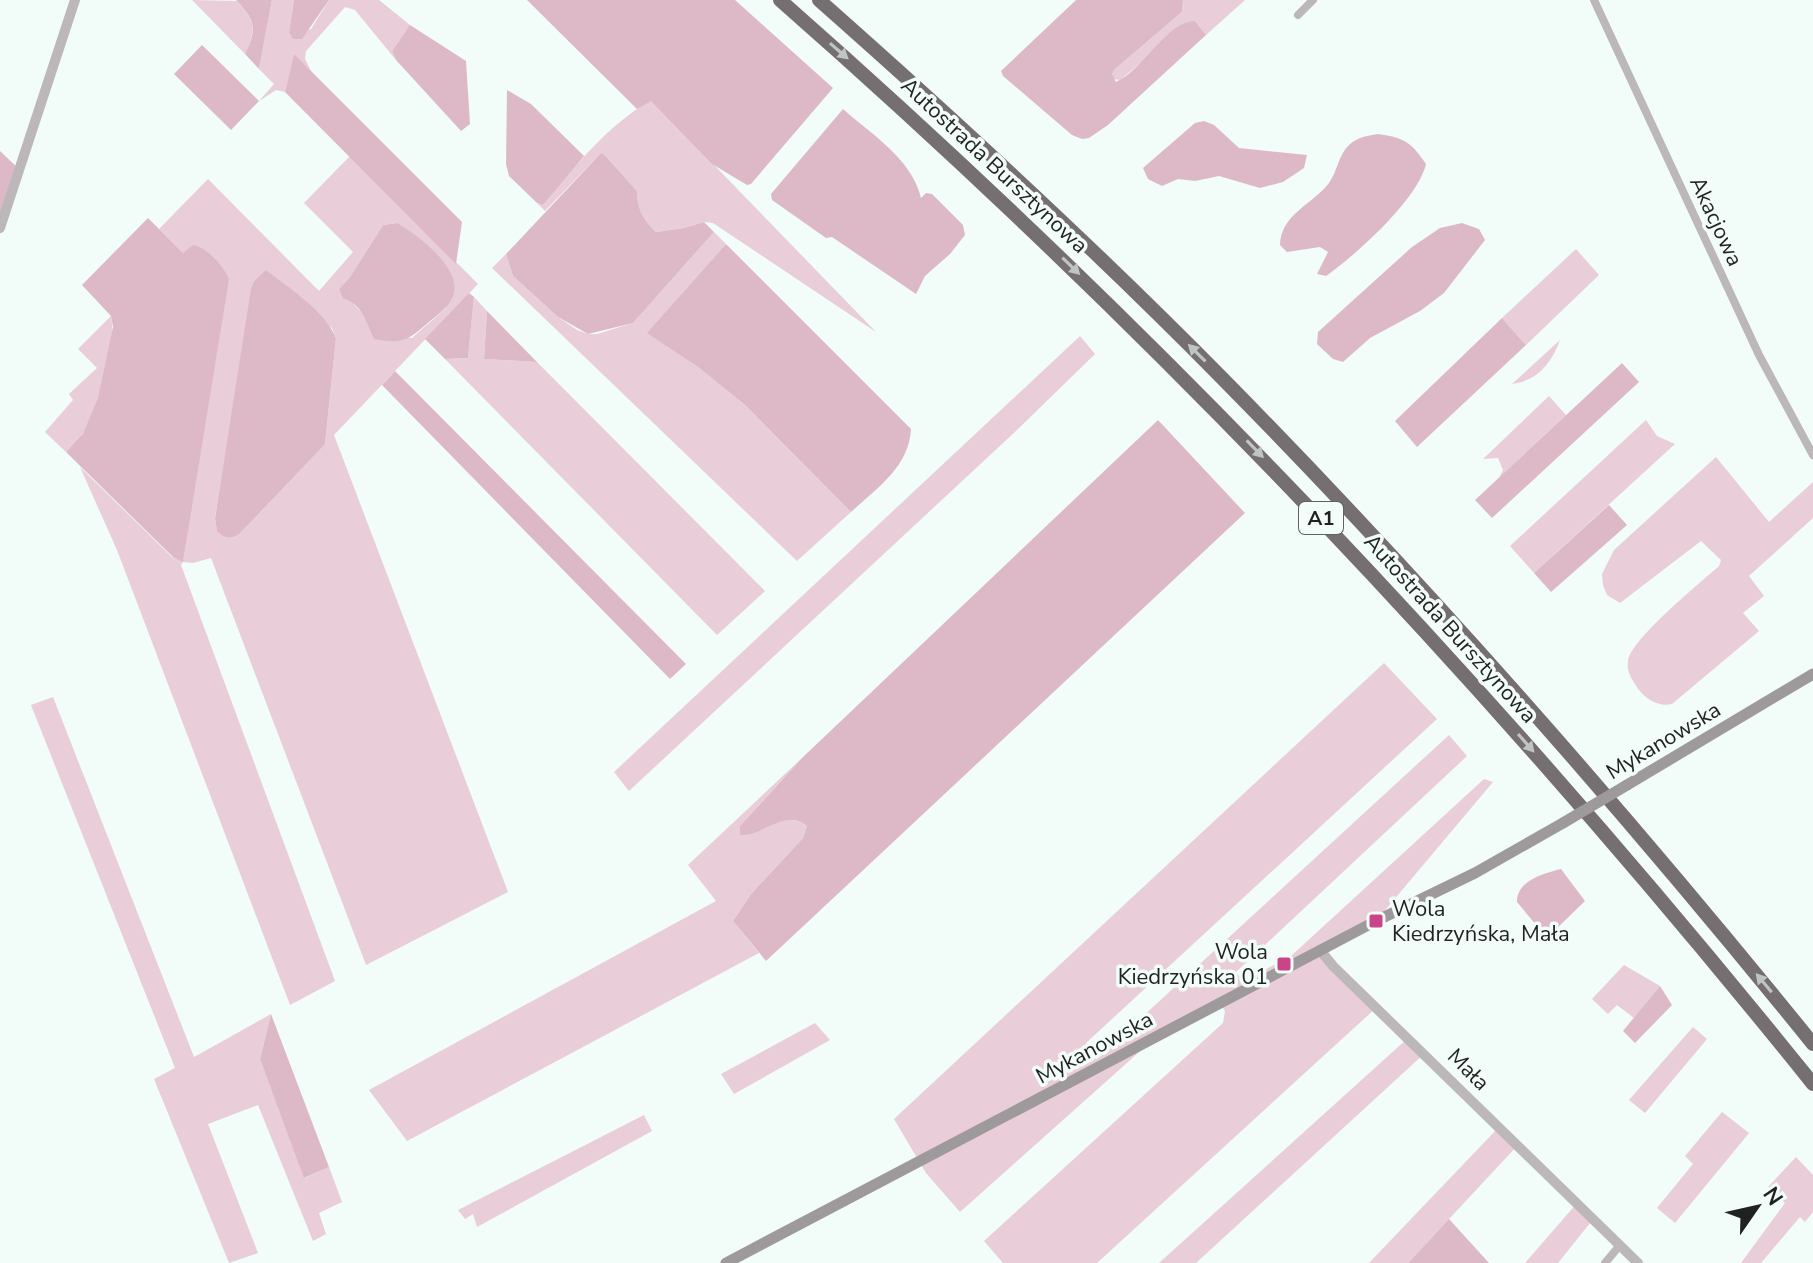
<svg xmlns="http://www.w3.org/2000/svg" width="1813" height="1263" viewBox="0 0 1813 1263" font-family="'Nunito Sans',sans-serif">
<rect width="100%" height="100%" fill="#f2fcf9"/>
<!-- green -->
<g fill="#e9cdd8" fill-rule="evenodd">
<path d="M 192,0 L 237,1 C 256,22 256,29 245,54 Z"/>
<polygon points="272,0 294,0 289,32 311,29 329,0 379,0 410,25 392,51 396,60 355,10 345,7 306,51 305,59 311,71 294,55 285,92 276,90 259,101 274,84 259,69"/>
<polygon points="1183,0 1245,0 1206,35 1195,21 1160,42 1143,61 1120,80 1113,79 1112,74 1115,69 1182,12"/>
<path d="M 651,100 L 876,332 L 713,223 L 704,222 L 684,228 L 656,232 C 643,220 637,208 637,191 L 602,152 L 545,211 L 537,203 L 543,205 C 575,166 607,126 651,100 Z"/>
<path d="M 350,156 L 478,284 L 334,435 L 508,892 L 366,965 L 211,558 L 193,563 L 183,562 L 181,565 L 335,981 L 290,1005 L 117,550 L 80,467 L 172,557 L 183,561 L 191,510 L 183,253 L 159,229 L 208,179 L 319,291 L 353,252 L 304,203 ZM 396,223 L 446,308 L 412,338 L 371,333 L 367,318 L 339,289 L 350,277 L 383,225 ZM 254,280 L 332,328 L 336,338 L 325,444 L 217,531 L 215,517 Z"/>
<polygon points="714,232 726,244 648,333 698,367 745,405 851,512 797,561 492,268 506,254 513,276 558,317 577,330 588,334 597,334 633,323"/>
<polygon points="1576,249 1599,275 1526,345 1502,318"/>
<polygon points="474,297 487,311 484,359 537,362 765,591 717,635 445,359 468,358"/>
<path d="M 111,316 C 117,346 100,408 83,434 C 79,440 71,447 66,452 L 45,432 L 73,400 L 69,394 L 97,368 L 78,349 Z"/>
<polygon points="1080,336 1095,354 1017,430 629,791 614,772"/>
<path d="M 1560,340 C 1551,364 1538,380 1512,384 Z"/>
<polygon points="1549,396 1566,415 1499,478 1503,470 1498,458 1483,459"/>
<polygon points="1646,420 1657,436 1675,444 1534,573 1510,546"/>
<path d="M 1716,457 L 1769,522 L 1813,482 L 1813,518 L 1749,576 L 1764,596 L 1743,613 L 1759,631 L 1672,704 C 1659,707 1647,700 1639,690 C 1633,681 1626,673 1628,661 C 1631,639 1700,583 1719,566 L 1721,560 L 1701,541 L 1620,603 L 1607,595 L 1603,585 L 1602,574 L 1614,550 Z"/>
<polygon points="1384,663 1437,719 1086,1043 1091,1048 1105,1047 1116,1041 1449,735 1467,756 1236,972 1243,981 1291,956 1484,779 1493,782 1376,921 1321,950 1377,1007 1097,1263 1003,1263 984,1241 1223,1023 1225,1011 1220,1003 1156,1037 960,1212 926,1173 894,1119"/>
<polygon points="53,697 194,1057 271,1014 260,1059 305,1178 329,1167 342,1202 319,1213 326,1234 313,1241 258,1105 208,1124 258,1253 229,1263 154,1079 175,1068 31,705"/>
<path d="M 803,757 L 740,826 L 747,835 C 764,826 789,812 807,826 L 803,838 L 751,894 L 733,921 L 759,953 L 407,1141 L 369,1090 L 716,901 L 688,865 Z"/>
<polygon points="1624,965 1660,986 1634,1018 1617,1005 1608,1014 1592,999"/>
<polygon points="815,1023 830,1040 734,1094 721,1074"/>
<polygon points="1693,1027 1707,1039 1645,1113 1629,1100"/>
<polygon points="1408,1038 1425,1053 1196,1263 1159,1263"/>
<polygon points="1722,1112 1749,1133 1675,1223 1657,1208 1693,1164 1685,1156"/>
<polygon points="644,1115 652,1131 477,1227 473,1214 465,1219 458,1210"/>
<polygon points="1499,1127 1517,1146 1408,1263 1369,1263"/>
<polygon points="1796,1157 1813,1175 1813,1212 1805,1222 1800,1217 1761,1263 1741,1263 1785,1203 1768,1187"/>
<polygon points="1578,1202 1594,1218 1558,1263 1525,1263"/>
</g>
<!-- forest -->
<g fill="#ddb9c7">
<path d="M 236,0 L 272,0 L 259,69 L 245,54 C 257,29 256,21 236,0 Z"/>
<polygon points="294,0 329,0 302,39 293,39 289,32"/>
<polygon points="527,0 735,0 833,88 751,184 747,185 712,164 651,101 637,109"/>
<path d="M 1076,0 L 1183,0 L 1182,12 L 1115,69 L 1112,74 L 1116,82 C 1143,70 1167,21 1195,21 L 1206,35 L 1108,125 L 1089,138 L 1082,139 L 1072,135 L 1003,76 L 1001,71 Z"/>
<polygon points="410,25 466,61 470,124 461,131 396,60 392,51"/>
<polygon points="202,45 259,101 231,130 174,74"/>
<polygon points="294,54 462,222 456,264 285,92"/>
<polygon points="507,90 531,104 584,156 543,205 537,203 509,176 506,164"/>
<path d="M 843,109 C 871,134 912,159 921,198 L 926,193 L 932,194 L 963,225 L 965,235 L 950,254 L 925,276 L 916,294 L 832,237 L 826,238 L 772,200 L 771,194 Z"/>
<polygon points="1204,121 1214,125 1239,148 1307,155 1304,168 1283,182 1260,188 1219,176 1195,181 1178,179 1162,186 1148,179 1143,168 1195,123"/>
<path d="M 1378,134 C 1405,138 1411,142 1426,164 C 1418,199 1356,255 1326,276 L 1317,274 L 1328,252 L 1320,247 L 1287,252 L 1280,245 C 1281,214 1312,205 1329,183 C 1337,172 1339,154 1349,145 C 1358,137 1366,136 1378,134 Z"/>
<polygon points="0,151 19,169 0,226"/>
<path d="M 602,152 L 637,191 C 637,208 643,220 656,232 L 684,228 L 704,222 L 714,232 L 633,323 L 588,334 L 558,317 L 513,276 L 506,254 Z"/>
<path d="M 148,218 L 183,253 L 193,245 C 207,247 224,267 229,279 L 183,562 L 173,557 L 66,452 L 83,434 L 98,398 L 113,327 L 111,316 L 82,285 Z"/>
<path d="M 397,223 C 416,234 460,266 454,293 C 451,305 439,314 430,321 C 410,339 403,345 374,339 C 366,322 363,305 343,298 L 339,289 L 350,277 L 383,225 Z"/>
<polygon points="1462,223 1479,229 1485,240 1444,293 1420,311 1370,338 1343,362 1333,359 1317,344 1318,332 1412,247 1440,228"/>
<path d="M 726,244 L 911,429 C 909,467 877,488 851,512 L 745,405 L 698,367 L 647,333 Z"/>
<path d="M 266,270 C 289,288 325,311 336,338 L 325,444 L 238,535 C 229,539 224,538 217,531 L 215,518 L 251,289 L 254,281 Z"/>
<polygon points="469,293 474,297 468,358 445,359 425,339"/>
<polygon points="487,311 537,362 484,359"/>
<polygon points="1502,318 1526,345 1417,447 1395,421"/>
<polygon points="1622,363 1639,382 1492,518 1475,500"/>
<polygon points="395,371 686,664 670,679 382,385"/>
<path d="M 1158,420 L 1245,513 L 766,961 L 733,921 L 751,894 L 803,838 L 807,826 C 784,808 762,837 740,835 L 740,826 L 803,757 Z"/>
<polygon points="1609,505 1627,525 1551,592 1534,573"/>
<path d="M 1561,869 L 1585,901 L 1547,938 L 1517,902 C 1516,881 1544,873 1561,869 Z"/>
<polygon points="1660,986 1672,1005 1635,1043 1623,1031"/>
<polygon points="271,1014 329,1167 304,1178 260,1059"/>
<polygon points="1449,1219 1489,1263 1408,1263"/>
</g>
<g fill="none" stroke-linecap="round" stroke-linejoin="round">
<!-- minor -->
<g stroke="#bcb8ba" stroke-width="8">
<polyline points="1594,0 1759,355 1813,455"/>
<polyline points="1298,15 1313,0"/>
<polyline points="1605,1263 1620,1245"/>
</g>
<!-- tertiary -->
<g stroke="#bcb8ba" stroke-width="10">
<polyline points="0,228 75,0"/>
<polyline points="1320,950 1333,966 1638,1263"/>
</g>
<!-- secondary -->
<g stroke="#9e999b" stroke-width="11">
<polyline points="1627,785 1813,674"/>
<polyline points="726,1263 1376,921 1475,873 1563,823"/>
</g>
<!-- motorway -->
<g stroke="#766f71" stroke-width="14">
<path d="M 780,0 C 1159,333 1497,691 1813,1084"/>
<path d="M 819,0 C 957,122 1092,246 1221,377 C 1430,589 1626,813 1813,1044"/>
</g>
<!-- secondary-bridge -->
<polyline stroke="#9e999b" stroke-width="11" points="1563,823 1627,785"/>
</g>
<!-- one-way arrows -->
<defs><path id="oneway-solid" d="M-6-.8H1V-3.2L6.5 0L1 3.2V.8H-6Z" transform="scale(2)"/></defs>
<g fill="#c0c4c3">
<use href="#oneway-solid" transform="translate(839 51) rotate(41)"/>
<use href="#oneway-solid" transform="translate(1071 266) rotate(44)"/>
<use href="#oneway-solid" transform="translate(1197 353) rotate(-135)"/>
<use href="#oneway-solid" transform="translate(1255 449) rotate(46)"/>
<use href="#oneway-solid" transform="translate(1526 743) rotate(49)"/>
<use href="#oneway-solid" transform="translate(1764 983) rotate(-130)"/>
</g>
<!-- markers -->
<g fill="#ca4587" stroke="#f2fcf9" stroke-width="3">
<rect x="1368" y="913" width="16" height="16" rx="4"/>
<rect x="1276" y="956" width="16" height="16" rx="4"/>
</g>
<g text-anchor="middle" stroke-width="7" stroke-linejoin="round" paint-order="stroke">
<!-- shield labels -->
<rect fill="#f2fcf9" stroke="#5e6362" stroke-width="2" x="1299" y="502" width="44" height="32" rx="6"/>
<g font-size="20" font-weight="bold" fill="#1f2221">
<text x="1321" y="525">A1</text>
</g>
<!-- street labels -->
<g font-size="22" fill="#1f2221" stroke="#f2fcf9">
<text transform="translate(995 165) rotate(43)" y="8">Autostrada Bursztynowa</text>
<text transform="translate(1717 221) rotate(65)" y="8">Akacjowa</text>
<text transform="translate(1451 628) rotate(48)" y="8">Autostrada Bursztynowa</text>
<text transform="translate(1663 740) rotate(-31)" y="8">Mykanowska</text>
<text transform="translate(1094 1047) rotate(-28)" y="8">Mykanowska</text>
<text transform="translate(1469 1069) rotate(45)" y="8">Mała</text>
</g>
<!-- poi labels -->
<g font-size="22" fill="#1f2221" stroke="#f2fcf9" text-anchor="start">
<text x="1392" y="916">Wola<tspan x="1392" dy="25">Kiedrzyńska, Mała</tspan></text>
<text x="1268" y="959" text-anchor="end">Wola<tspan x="1268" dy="25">Kiedrzyńska 01</tspan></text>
</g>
</g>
<!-- north arrow -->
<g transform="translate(1757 1207) rotate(56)" stroke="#f2fcf9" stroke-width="6" paint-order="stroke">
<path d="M0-6L14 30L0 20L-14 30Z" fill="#1f2221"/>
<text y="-12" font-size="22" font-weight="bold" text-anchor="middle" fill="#1f2221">N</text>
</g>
</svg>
